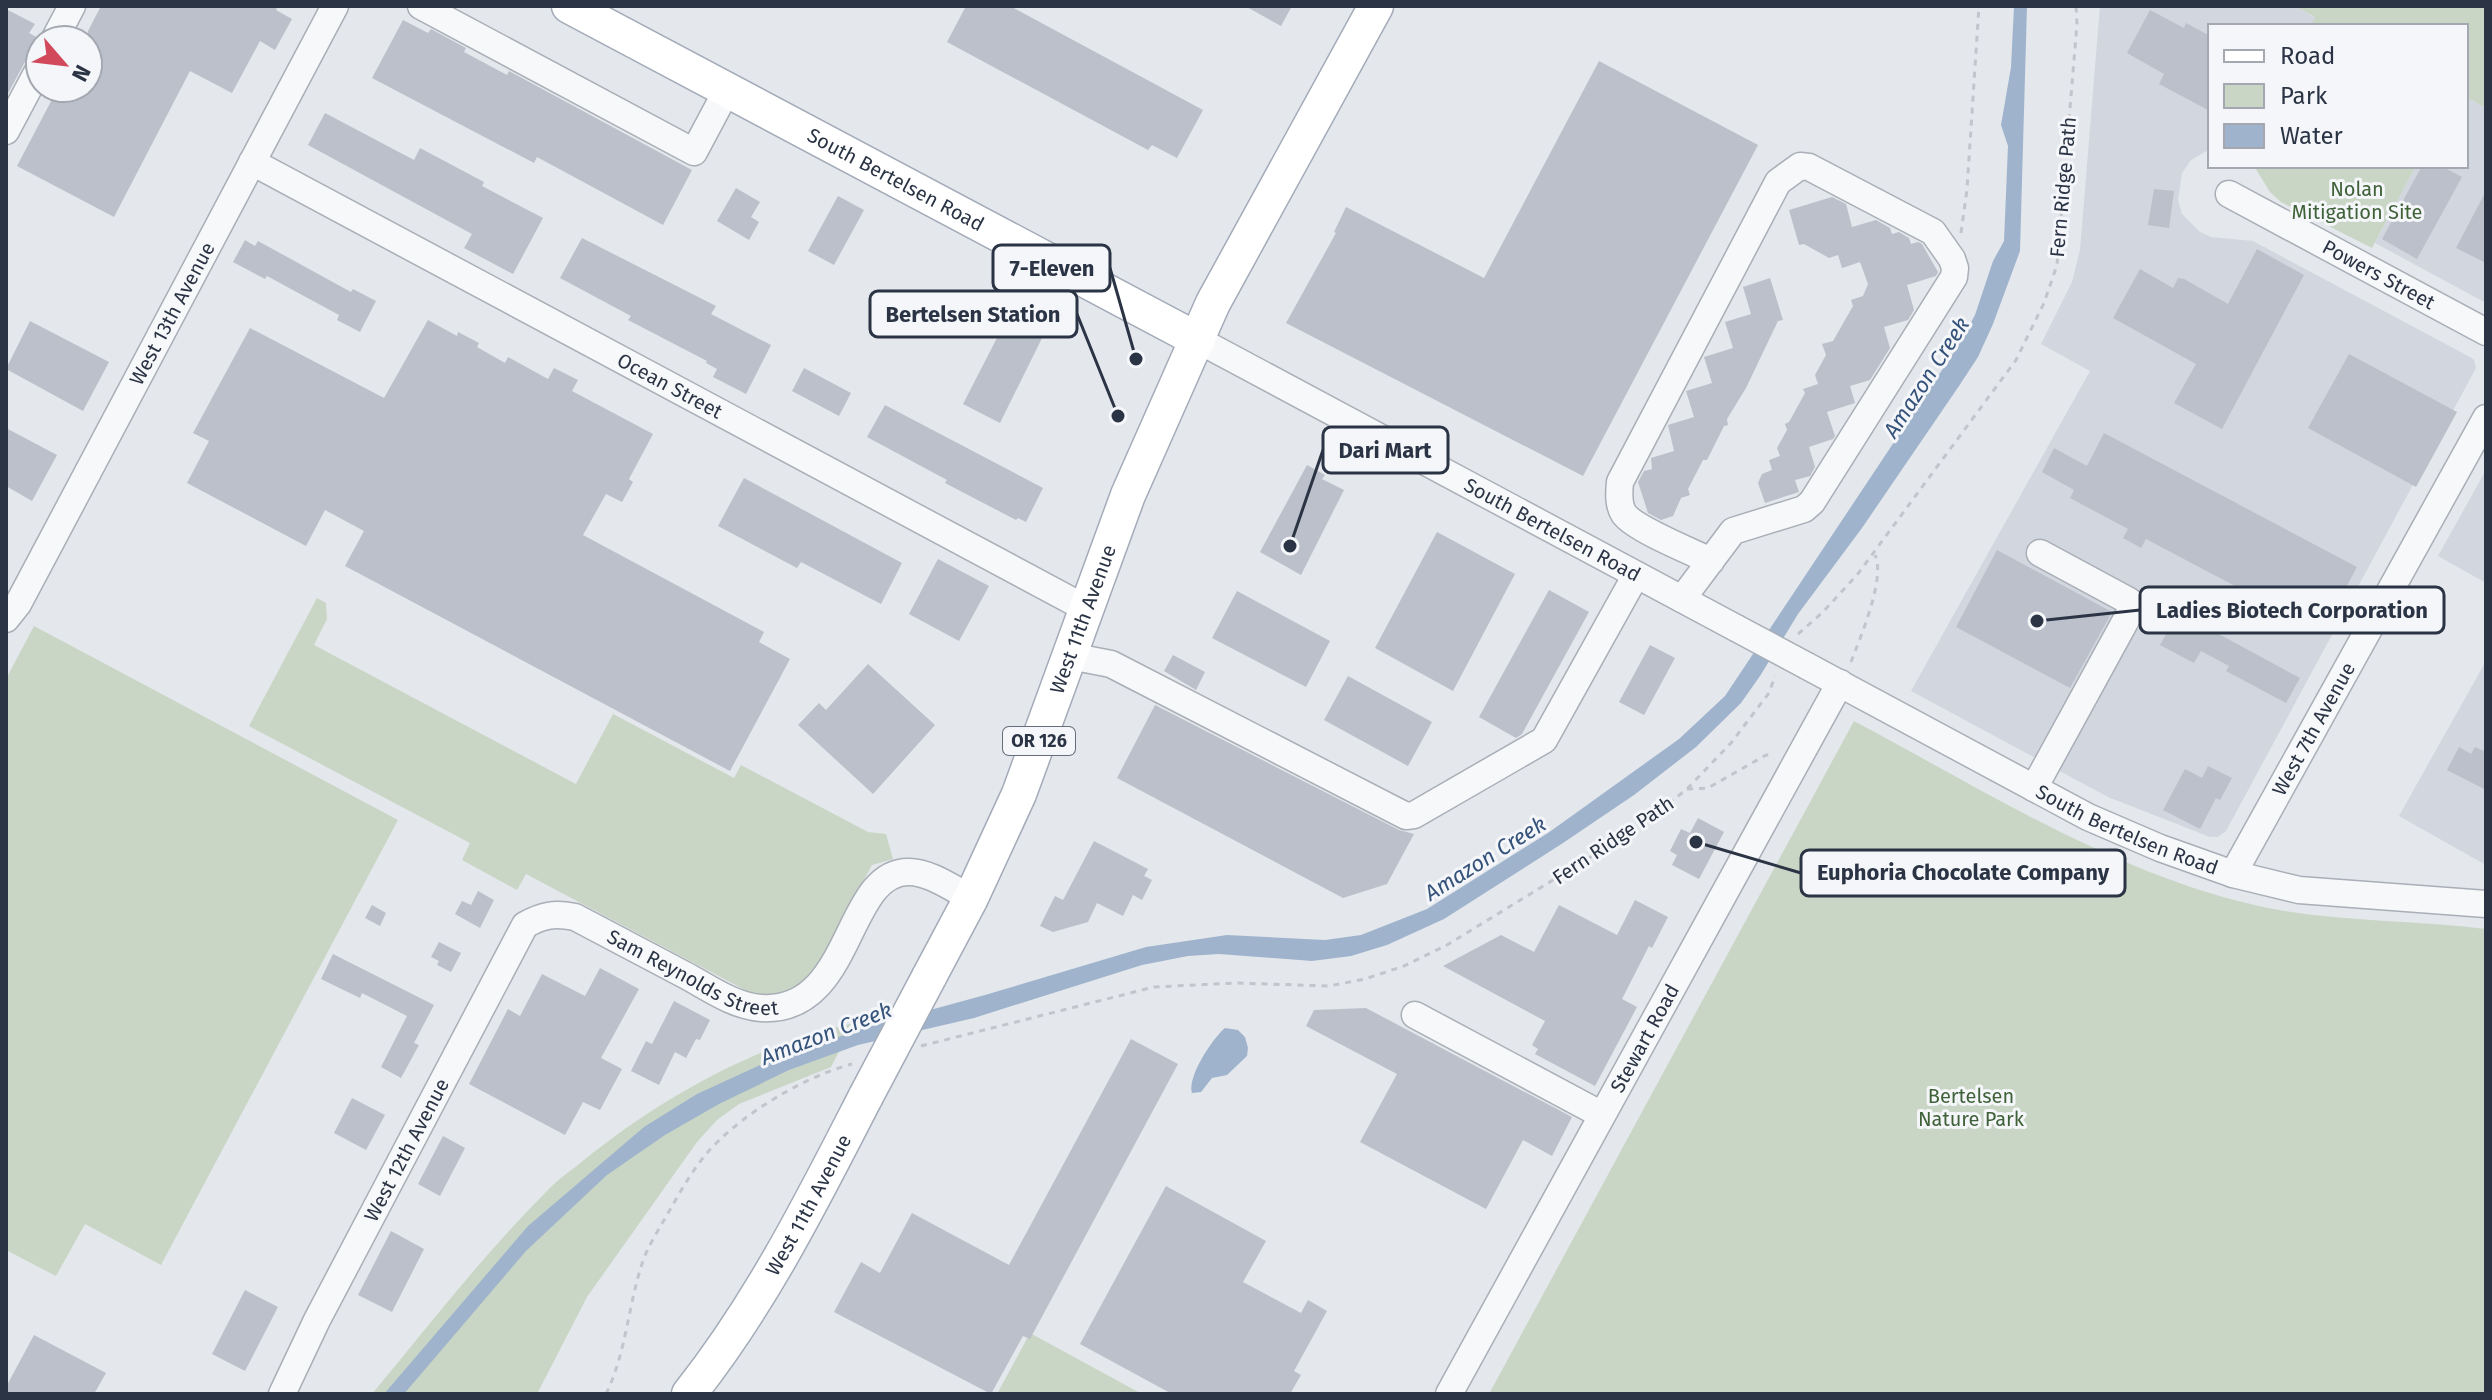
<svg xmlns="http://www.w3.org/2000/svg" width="2492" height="1400" viewBox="0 0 2492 1400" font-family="'Fira Sans',sans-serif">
<rect width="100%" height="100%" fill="#e4e7ec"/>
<!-- built -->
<g fill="#d2d6de">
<polygon points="2100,6 2294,6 2316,18 2311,26 2210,26 2210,149 2191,160 2182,173 2178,200 2182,214 2200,232 2211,237 2253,241 2470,357 2474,360 2476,368 2226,831 2218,837 2210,837 2108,797 1911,691 2090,371 2041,344 2072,282 2080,250"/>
<polygon points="2466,97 2486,108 2486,303 2375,243 2416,166 2466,166"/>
<polygon points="2486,470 2486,583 2438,556"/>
<polygon points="2486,661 2486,865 2399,816"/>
</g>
<!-- green -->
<g fill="#c9d6c5">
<polygon points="2294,6 2486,6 2486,108 2466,97 2466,26 2311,26 2315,17"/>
<polygon points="2254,166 2416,166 2372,248 2281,202 2270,192"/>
<polygon points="317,598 326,603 327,619 314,645 576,784 613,714 734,778 741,765 868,832 886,834 893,859 872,865 809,981 778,996 757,995 745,990 526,874 517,890 462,860 470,843 249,726"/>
<polygon points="34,626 398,820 161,1265 85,1224 56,1276 6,1250 6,679"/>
<path d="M 1854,721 C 1986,791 2121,878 2268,908 C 2340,922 2414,920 2486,929 L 2486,1394 L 1489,1394 Z"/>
<path d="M 854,1023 L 831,1067 L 739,1104 L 717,1120 L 697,1142 L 587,1297 L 537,1394 L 372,1394 C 429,1325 484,1254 547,1191 C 558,1179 572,1170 584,1160 C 661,1098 757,1044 854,1023 Z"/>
<polygon points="1030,1333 1142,1394 997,1394"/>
</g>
<!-- water -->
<g fill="#9fb4cc">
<polygon points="2014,6 2027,6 2020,251 1993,324 1978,357 1959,386 1862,528 1798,614 1760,676 1741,703 1696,747 1634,795 1563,843 1444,919 1387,945 1351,956 1312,961 1219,954 1188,956 1142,965 974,1018 858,1045 789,1070 719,1104 665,1135 607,1175 526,1251 404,1394 384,1394 528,1226 644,1127 697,1094 771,1060 868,1027 985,995 1146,947 1227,935 1325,940 1361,935 1427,909 1548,833 1679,739 1725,696 1958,346 1975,315 1993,261 2004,241 2008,146 2001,125 2011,67"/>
<path d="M 1225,1028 L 1238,1030 L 1245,1037 L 1248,1048 L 1247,1056 L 1227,1075 L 1212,1078 L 1201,1092 L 1192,1093 C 1187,1077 1212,1039 1225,1028 Z"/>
</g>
<!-- building -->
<g fill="#bbc0ca">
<polygon points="101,6 278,6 276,10 292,19 275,50 260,41 232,93 190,71 114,217 17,166 58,88 88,88 88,31"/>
<polygon points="966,6 1010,6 1203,110 1177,158 1152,145 1148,150 947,42"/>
<polygon points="1245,6 1292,6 1281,26"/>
<polygon points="6,9 35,24 29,33 38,38 39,45 35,52 26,60 6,97"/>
<polygon points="2150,10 2184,28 2186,23 2210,36 2210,111 2159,84 2164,74 2127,53"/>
<polygon points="403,20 428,33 431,29 466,48 464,52 507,75 509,71 692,170 663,225 537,157 534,163 372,78"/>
<polygon points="1599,61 1758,145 1583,476 1286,323 1336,233 1334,232 1346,207 1484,278"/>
<polygon points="325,113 414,160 420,148 484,182 482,186 543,218 513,274 464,248 472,234 308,145"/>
<polygon points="2422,166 2441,166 2462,177 2417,259 2382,239"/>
<polygon points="736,188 760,202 751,217 759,222 749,240 717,221"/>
<polygon points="2154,189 2174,191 2169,228 2148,225"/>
<polygon points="2486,191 2486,263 2456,248"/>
<polygon points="838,196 864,210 834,265 808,251"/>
<polygon points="1832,197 1846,204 1852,227 1876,220 1890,228 1892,234 1899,232 1909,238 1911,244 1918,242 1922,244 1938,272 1936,276 1907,285 1914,310 1908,320 1884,327 1890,348 1870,380 1850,386 1855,403 1827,412 1835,436 1833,439 1809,447 1815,467 1810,476 1795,480 1799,492 1765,503 1758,483 1762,474 1772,470 1769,460 1780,456 1777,448 1787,430 1785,424 1789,422 1805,393 1803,389 1818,384 1815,375 1826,355 1822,344 1833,341 1853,306 1851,300 1863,296 1868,284 1860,262 1842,268 1838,255 1829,258 1804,244 1799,245 1789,210"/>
<polygon points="582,238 716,306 711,314 771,345 746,394 713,377 717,369 706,363 707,361 628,320 631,316 560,278"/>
<polygon points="245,240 255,246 258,241 351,292 353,289 376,301 360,332 337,320 339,315 267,276 265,279 233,262"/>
<polygon points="2257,249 2304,275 2222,429 2174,403 2196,364 2113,318 2140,269 2173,288 2178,278 2184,279 2228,304"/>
<polygon points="1770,278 1783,320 1778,321 1746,388 1727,419 1728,425 1724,426 1707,460 1703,460 1688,489 1690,495 1681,498 1673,516 1661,520 1648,513 1638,482 1644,471 1652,469 1651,458 1674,451 1668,425 1694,417 1686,391 1712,383 1704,357 1733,348 1725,322 1751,314 1743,287"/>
<polygon points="1016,301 1032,308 1026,319 1045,332 1000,423 963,404"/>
<polygon points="428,320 457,336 458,332 479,343 477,347 505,363 508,357 548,379 554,368 578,380 572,391 653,434 629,479 633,482 622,502 606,494 583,535 764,632 759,642 790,659 730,771 345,566 364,531 325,510 306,546 187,483 209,441 193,433 250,328 384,398"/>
<polygon points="30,321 109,362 83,411 6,369"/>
<polygon points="2349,354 2457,412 2416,487 2308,428"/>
<polygon points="804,368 851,393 839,416 792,391"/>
<polygon points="885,405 1043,488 1026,522 1018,518 1016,520 945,483 947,480 867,437"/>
<polygon points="6,428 57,455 32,501 6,486"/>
<polygon points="2104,433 2357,567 2322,632 2146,539 2141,548 2123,538 2128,529 2070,498 2074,490 2042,472 2054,448 2087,466"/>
<polygon points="1307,465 1325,475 1322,479 1344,490 1301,575 1260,552"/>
<polygon points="744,478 902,563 881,604 801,562 797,568 718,526"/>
<polygon points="1437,532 1515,574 1453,691 1375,648"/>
<polygon points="1997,550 2112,612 2070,688 1956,627"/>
<polygon points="938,559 989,586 959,641 909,614"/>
<polygon points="1549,590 1589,612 1522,734 1516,738 1479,717"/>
<polygon points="1237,591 1330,641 1306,687 1212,638"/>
<polygon points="2178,612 2300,678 2286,703 2226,671 2229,666 2201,651 2194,663 2160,645"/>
<polygon points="1650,645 1675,658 1644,715 1619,702"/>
<polygon points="1173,655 1205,672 1196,690 1164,671"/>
<polygon points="868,664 935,725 873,794 798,725 819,703 826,710"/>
<polygon points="1348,676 1432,722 1408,766 1324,720"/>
<polygon points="1155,705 1399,830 1414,834 1387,884 1343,898 1117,778"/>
<polygon points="2459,747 2471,754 2475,747 2486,752 2486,790 2447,770"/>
<polygon points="2208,766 2232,778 2220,800 2216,798 2200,829 2163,810 2185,769 2202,778"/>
<polygon points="1698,818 1724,832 1699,879 1672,865 1677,855 1670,851 1681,829 1690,833"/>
<polygon points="1094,841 1148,869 1144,876 1152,880 1142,900 1133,895 1123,916 1097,903 1088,922 1053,932 1040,926 1055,896 1063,900"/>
<polygon points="478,891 494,900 480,928 455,914 462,901 471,905"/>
<polygon points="1635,900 1668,917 1652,948 1649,946 1622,999 1637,1007 1595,1086 1535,1054 1538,1049 1532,1045 1545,1021 1443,966 1501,935 1534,952 1559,905 1617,935"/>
<polygon points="372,905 386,913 380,926 365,918"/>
<polygon points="439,942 461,953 451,972 437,965 439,961 431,957"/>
<polygon points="333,954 434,1005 414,1043 419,1045 401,1078 381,1067 407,1016 362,993 360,998 321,979"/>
<polygon points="600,968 639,989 601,1058 622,1069 600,1110 583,1102 565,1135 469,1084 508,1009 520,1016 542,974 585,996"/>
<polygon points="674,1001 710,1020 700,1040 696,1039 686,1058 675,1052 659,1085 631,1071 646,1041 652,1044"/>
<polygon points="1366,1008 1572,1117 1552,1156 1523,1140 1486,1209 1360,1142 1397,1074 1306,1026 1314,1010"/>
<polygon points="1131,1039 1178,1064 1030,1339 1023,1336 991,1394 834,1312 861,1262 880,1273 912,1213 1009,1265"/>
<polygon points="352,1098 385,1115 366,1150 334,1133"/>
<polygon points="443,1136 465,1148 440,1196 418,1184"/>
<polygon points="1166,1186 1266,1241 1243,1282 1301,1313 1308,1300 1327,1311 1294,1371 1301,1375 1290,1394 1172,1394 1080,1344"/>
<polygon points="391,1231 424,1249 392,1312 358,1295"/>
<polygon points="245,1290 278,1307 245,1371 212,1354"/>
<polygon points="34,1335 106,1373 94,1394 6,1394 6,1387"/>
</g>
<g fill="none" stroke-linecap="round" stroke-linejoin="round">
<defs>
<g id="minor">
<polyline points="421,6 694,152 727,90"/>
<polyline points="54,40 72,6"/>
<polyline points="6,131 40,67"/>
<path id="s1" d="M 252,162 L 1087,609"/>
<path id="s2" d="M 2229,194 L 2486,332"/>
<path id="s3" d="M 1198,340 L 1736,628"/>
<path d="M 1682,599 L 1733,531 L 1804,509 L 1812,502 L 1954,277 L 1955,268 L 1952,259 L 1933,232 L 1809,167 L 1800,166 L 1778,182 L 1620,482 C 1619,492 1618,505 1624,514 C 1635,529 1692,552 1711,561"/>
<path id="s4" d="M 6,619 L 18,604 L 335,6"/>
<polyline points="1070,656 1111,664 1406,816 1414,815 1544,740 1636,575"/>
<path id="s5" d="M 1807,666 L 2088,817 L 2160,848 L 2233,874 L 2299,890 L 2486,904"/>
<polyline points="2034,788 2132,609 2129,601 2040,553"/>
<path id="s6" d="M 2233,874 L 2486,418"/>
<polyline points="1415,1015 1602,1115"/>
<path id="s7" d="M 282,1394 L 317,1320 L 525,925 C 543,915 554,913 575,917 C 611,936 647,955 683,974 C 708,987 733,1006 761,1008 C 854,1014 844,871 909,872 C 930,872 953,889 971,898"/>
<path id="s8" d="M 1449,1394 L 1840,683"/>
</g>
<g id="major">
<path id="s9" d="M 569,6 L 1198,340"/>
<path id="s10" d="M 929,977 L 971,898 L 1019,794 L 1128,495 L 1213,303 L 1376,6"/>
<path id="s11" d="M 689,1394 C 762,1302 813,1199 866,1096"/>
</g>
</defs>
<!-- minor casing -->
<use href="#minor" stroke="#a9aeb7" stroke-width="29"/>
<!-- major casing -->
<use href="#major" stroke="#a3abb8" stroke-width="37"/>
<!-- path -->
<g stroke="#c2c5cb" stroke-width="3" stroke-dasharray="6 6" stroke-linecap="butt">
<polyline points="1961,233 1967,189 1979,6"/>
<polyline points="1798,634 1822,613 1857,575 2016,360 2044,303 2057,265 2077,24 2076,6"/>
<path d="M 1851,662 C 1860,638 1886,578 1875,555"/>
<polyline points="1687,789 1708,788 1766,755 1774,755"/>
<polyline points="921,1046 1154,987 1235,983 1329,986 1365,979 1404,966 1447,945 1620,839 1654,815 1687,789 1731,743 1769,693 1775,676"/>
<path d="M 606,1394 C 627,1351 628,1303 644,1258 C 650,1243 659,1229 667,1215 C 679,1194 691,1172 707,1153 C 740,1115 803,1077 852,1064"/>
</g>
<!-- minor -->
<use href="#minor" stroke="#f7f8fa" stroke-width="26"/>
<!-- major -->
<use href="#major" stroke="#fff" stroke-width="34"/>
<defs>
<polyline id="minor-bridge" points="1736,628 1807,666"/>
<polyline id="major-bridge" points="866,1096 929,977"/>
</defs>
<!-- minor-bridge casing -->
<use href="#minor-bridge" stroke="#a9aeb7" stroke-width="29" stroke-linecap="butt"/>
<!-- major-bridge casing -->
<use href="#major-bridge" stroke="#a3abb8" stroke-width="37" stroke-linecap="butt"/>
<!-- minor-bridge -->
<use href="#minor-bridge" stroke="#f7f8fa" stroke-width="26"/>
<!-- major-bridge -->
<use href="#major-bridge" stroke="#fff" stroke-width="34"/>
</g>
<g text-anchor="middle" stroke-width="6" stroke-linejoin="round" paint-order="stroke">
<!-- shield labels -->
<rect fill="#f4f6f9" stroke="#676e7b" stroke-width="2" x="1003" y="727" width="72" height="28" rx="6"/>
<g font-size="18" font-weight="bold" fill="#2b3445">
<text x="1039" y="747">OR 126</text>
</g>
<!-- street labels -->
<g font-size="20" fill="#2b3445" stroke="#f4f6f9">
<text dy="7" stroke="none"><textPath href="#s9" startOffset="370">South Bertelsen Road</textPath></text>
<text transform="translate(2063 187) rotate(-85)" y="7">Fern Ridge Path</text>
<text dy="7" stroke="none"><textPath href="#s2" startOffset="170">Powers Street</textPath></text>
<text dy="7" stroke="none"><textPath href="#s4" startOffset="348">West 13th Avenue</textPath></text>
<text dy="7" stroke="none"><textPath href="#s1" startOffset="474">Ocean Street</textPath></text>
<text dy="7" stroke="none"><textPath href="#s3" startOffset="402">South Bertelsen Road</textPath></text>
<text dy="7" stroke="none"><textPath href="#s10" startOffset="390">West 11th Avenue</textPath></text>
<text dy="7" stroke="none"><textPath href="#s6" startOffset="166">West 7th Avenue</textPath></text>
<text dy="7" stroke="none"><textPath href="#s5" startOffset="360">South Bertelsen Road</textPath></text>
<text transform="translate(1613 840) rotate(-34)" y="7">Fern Ridge Path</text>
<text dy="7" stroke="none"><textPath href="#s7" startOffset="712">Sam Reynolds Street</textPath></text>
<text dy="7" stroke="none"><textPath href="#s8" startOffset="406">Stewart Road</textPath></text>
<text dy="7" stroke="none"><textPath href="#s7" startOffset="274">West 12th Avenue</textPath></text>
<text dy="7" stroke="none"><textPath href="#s11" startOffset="224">West 11th Avenue</textPath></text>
</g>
<!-- park labels -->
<g font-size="20" fill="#3f6138" stroke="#f4f6f9">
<text x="2357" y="196">Nolan<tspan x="2357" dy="23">Mitigation Site</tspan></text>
<text x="1971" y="1103">Bertelsen<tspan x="1971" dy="23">Nature Park</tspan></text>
</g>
<!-- water labels -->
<g font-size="22" font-style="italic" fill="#34527a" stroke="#f4f6f9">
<text transform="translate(1926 377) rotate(-57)" y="8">Amazon Creek</text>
<text transform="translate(1485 858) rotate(-32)" y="8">Amazon Creek</text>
<text transform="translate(826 1033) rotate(-21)" y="8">Amazon Creek</text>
</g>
</g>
<!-- callouts -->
<path fill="none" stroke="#2b3445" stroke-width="3" d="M1136 359L1110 268M1118 416L1077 314M1290 546L1323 450M2037 621L2140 610M1696 842L1801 873"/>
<g fill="#2b3445" stroke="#f4f6f9" stroke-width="3">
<circle cx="1136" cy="359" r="8"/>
<circle cx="1118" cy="416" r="8"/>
<circle cx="1290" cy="546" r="8"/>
<circle cx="2037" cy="621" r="8"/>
<circle cx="1696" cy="842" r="8"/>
</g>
<g fill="#f4f6f9" stroke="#2b3445" stroke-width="3">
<rect x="993" y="245" width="117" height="46" rx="8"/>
<rect x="870" y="291" width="207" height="46" rx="8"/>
<rect x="1323" y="427" width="125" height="46" rx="8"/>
<rect x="2140" y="587" width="304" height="46" rx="8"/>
<rect x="1801" y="850" width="324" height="46" rx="8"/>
</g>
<g font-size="22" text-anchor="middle" font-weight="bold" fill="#2b3445">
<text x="1052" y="276">7-Eleven</text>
<text x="973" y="322">Bertelsen Station</text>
<text x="1385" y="458">Dari Mart</text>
<text x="2292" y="618">Ladies Biotech Corporation</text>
<text x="1963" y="880">Euphoria Chocolate Company</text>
</g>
<!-- border -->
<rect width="2492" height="1400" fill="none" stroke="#2b3445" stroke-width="16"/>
<!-- legend -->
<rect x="2208" y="24" width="260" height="144" fill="#f4f6f9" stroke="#a4a8b1" stroke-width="2"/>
<rect x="2224" y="50" width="40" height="12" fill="#ffffff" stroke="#a4a8b1" stroke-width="2"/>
<text x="2280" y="64" font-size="24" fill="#2b3445">Road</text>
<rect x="2224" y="84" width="40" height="24" fill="#c9d6c5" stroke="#a4a8b1" stroke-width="2"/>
<text x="2280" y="104" font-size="24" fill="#2b3445">Park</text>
<rect x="2224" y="124" width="40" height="24" fill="#9fb4cc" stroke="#a4a8b1" stroke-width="2"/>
<text x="2280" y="144" font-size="24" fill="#2b3445">Water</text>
<!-- north arrow -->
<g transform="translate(64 64) rotate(118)"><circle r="38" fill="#f4f6f9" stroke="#a4a8b1" stroke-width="2"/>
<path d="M0-6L14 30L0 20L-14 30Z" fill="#d1495b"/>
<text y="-12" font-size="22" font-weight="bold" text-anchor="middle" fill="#2b3445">N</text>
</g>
</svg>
